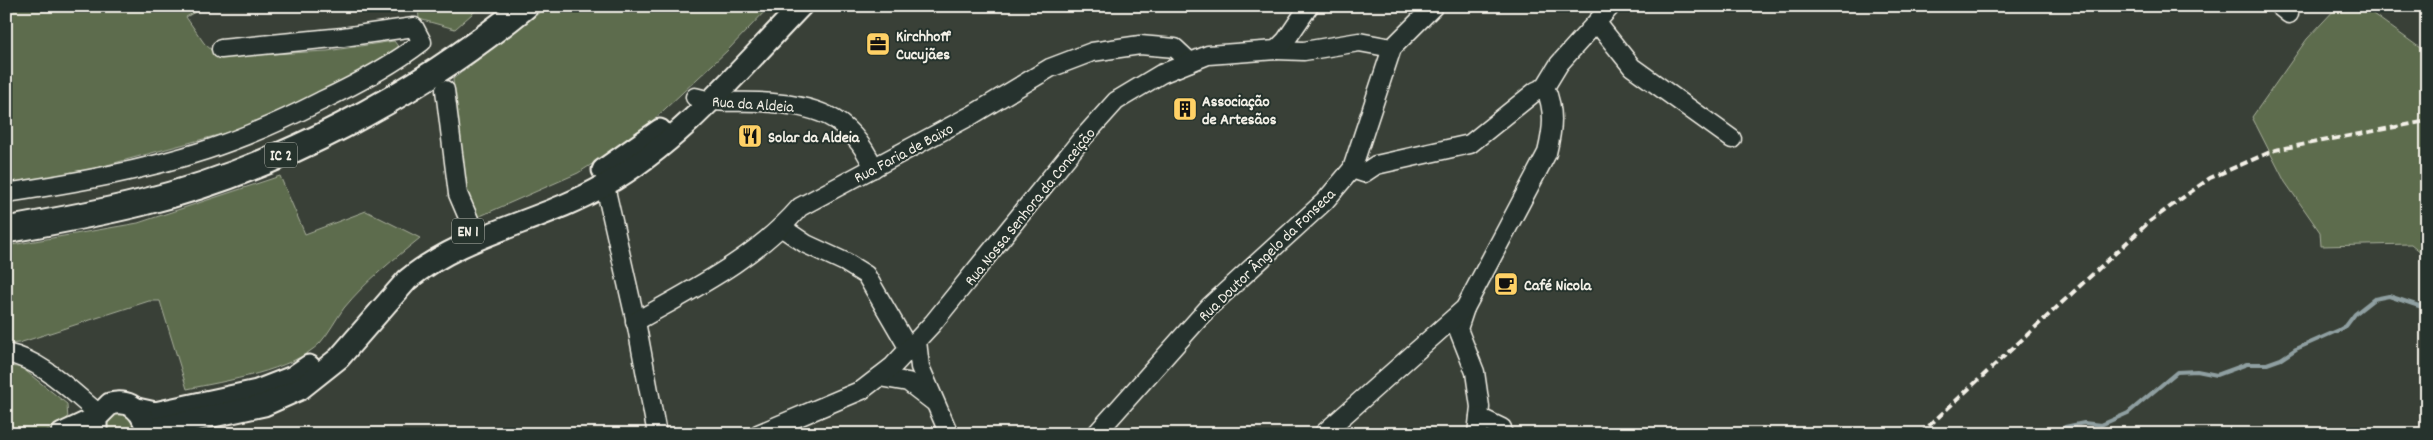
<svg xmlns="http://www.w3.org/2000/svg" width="2433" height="440" viewBox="0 0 2433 440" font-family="Dekko,sans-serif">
<rect width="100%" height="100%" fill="#394037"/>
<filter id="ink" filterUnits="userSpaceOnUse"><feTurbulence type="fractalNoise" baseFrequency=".02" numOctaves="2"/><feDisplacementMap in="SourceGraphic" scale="10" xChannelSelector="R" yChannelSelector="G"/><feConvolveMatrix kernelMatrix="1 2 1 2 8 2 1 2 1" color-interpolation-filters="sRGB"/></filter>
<g filter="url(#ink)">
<!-- green -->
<g fill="#5d6c4e" stroke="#a8ae9b">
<polygon points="6,6 206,6 186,17 204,43 219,57 327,51 394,41 400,49 349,80 244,128 81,172 6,184"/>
<polygon points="418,6 481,6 455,29 419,19"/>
<polygon points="548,6 767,6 768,8 728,50 635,137 578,173 478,217 467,207 458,138 453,79"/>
<polygon points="2338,6 2362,6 2427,53 2427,257 2411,244 2321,246 2320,232 2285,182 2252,117 2307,39"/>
<path d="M 280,176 L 305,234 L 366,211 L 420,238 C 393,260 366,281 344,308 C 336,319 329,333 320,343 C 292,371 225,381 187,389 L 160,301 L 149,301 L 19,343 L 6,344 L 6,246 L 138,223 Z"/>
<polygon points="6,365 22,368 67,404 68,421 39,434 6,434"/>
<polygon points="112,413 126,413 135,422 133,434 107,434 105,424"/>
</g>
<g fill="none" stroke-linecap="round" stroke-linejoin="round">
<!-- stream -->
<polyline stroke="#8f9fa1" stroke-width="4" points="2063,434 2065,427 2084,423 2101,425 2128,413 2177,372 2197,371 2217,375 2247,364 2267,364 2281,359 2296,349 2339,330 2346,326 2355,314 2374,299 2389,296 2419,306 2427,302"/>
<defs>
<g id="minor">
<polyline points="2279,6 2289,14"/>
<polyline points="1597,23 1632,67 1732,139"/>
<polyline points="1276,50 1304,51 1359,42 1392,48"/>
<polyline points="445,90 458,194 473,229"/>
<path d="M 695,97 C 717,104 736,101 759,102 C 815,105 849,114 874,168"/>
<polyline points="1352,169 1364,173 1376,165 1470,144 1536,91 1545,87"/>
<polyline points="605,186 637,327 657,434"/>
<path d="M 6,193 C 73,183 142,171 206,150 C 246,137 284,120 321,101 C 357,84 391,66 422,42 L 414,27 L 343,37 L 221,49"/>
<polyline points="781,227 806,244 845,262 866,275 909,349"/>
<polyline points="1465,308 1458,329 1475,372 1480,407 1477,434"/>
<path d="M 635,322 C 693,289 756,258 800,207 L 972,115 L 1050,68 L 1092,52 L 1140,45 L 1175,48 L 1190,62"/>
<polyline points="917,341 920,367 949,434"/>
<path d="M 6,353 C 42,360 71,391 99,414"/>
<polyline points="879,377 908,382 934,402"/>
<polyline points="1479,417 1502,428"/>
<polyline points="758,434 862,390 893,366 933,323 1081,140 1116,101 1161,74 1208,55 1276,50 1286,40 1309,6"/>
<polyline points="1096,434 1210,306 1325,201 1352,169 1392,48 1434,6"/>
<path d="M 1323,434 L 1465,308 L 1547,153 C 1553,128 1555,111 1545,87 L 1559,64 L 1611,6"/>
</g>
<g id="major">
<polyline points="603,170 660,130"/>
<polyline points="137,409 155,413 257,391 293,377 309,366"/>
<path d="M 144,433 L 158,428 L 264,405 L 300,389 L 339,358 L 407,280 C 464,233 542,222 605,185 C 681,142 741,68 801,6"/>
<polyline points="62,434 96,418"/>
<path d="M 96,434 L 96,418 L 110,404 C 126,400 138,406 144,421"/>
</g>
<path id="highway" d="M 6,230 C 51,222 96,214 140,203 C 276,170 417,95 525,6"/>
</defs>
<!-- minor casing -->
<use href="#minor" stroke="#f4f1e8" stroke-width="21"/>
<!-- major casing -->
<use href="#major" stroke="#f4f1e8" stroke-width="25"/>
<!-- highway casing -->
<use href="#highway" stroke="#f4f1e8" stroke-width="29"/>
<!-- minor -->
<use href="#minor" stroke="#26332d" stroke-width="18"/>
<!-- major -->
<use href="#major" stroke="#26332d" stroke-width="21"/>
<!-- highway -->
<use href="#highway" stroke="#26332d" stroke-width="25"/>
<!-- rail -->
<polyline stroke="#f4f1e8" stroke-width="4" stroke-dasharray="8 4" stroke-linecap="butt" points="1920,434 2149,222 2210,178 2275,150 2427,121"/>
</g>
</g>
<!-- icons -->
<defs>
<symbol id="office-square" viewBox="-11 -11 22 22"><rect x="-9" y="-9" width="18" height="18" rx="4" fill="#ffd166" stroke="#26332d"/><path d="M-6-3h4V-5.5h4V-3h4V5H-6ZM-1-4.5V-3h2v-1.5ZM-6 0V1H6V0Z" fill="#111"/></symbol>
<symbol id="building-square" viewBox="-11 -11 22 22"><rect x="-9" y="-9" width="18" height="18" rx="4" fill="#ffd166" stroke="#26332d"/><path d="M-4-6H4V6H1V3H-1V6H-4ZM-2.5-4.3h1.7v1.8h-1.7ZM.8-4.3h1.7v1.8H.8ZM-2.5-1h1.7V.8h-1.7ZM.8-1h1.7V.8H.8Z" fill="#111"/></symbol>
<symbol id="restaurant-square" viewBox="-11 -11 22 22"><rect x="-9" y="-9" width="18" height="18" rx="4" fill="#ffd166" stroke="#26332d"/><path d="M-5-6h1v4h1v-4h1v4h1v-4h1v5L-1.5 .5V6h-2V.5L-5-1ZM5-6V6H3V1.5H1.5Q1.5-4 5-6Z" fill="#111"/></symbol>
<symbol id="cafe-square" viewBox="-11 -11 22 22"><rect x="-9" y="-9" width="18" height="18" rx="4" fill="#ffd166" stroke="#26332d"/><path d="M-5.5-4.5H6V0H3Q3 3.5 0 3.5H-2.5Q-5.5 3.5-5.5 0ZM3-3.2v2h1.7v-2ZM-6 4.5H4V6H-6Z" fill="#111"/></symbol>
</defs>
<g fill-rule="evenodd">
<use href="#office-square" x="864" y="30" width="28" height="28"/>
<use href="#building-square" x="1171" y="95" width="28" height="28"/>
<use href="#restaurant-square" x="736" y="122" width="28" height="28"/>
<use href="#cafe-square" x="1492" y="270" width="28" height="28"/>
</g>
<g text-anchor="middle" stroke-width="4" stroke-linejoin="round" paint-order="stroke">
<!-- shield labels -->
<g fill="#26332d" stroke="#b6b8b0" stroke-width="1">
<rect x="265" y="142.5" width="32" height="25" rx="4"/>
<rect x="452" y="218.5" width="32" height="25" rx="4"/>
</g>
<g font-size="15" font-weight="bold" fill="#f4f1e8">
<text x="281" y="160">IC 2</text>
<text x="468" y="236">EN 1</text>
</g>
<!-- poi labels -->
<g font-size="16" font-weight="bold" fill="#f4f1e8" stroke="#26332d" text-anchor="start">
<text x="896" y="41">Kirchhoff<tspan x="896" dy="18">Cucujães</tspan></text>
<text x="1202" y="106">Associação<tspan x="1202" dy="18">de Artesãos</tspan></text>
<text x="768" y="142">Solar da Aldeia</text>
<text x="1524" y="290">Café Nicola</text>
</g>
<!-- street labels -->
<g font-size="16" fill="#f4f1e8" stroke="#26332d">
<text transform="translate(753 103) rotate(4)" y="6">Rua da Aldeia</text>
<text transform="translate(903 152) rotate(-28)" y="6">Rua Faria de Baixo</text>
<text transform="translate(1029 206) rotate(-51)" y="6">Rua Nossa Senhora da Conceição</text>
<text transform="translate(1266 254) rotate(-44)" y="6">Rua Doutor Ângelo da Fonseca</text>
</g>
</g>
<!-- margin -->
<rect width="2433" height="440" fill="none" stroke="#26332d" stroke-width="25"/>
<rect x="12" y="12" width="2408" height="415" fill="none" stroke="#f4f1e8" stroke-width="2" filter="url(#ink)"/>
</svg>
